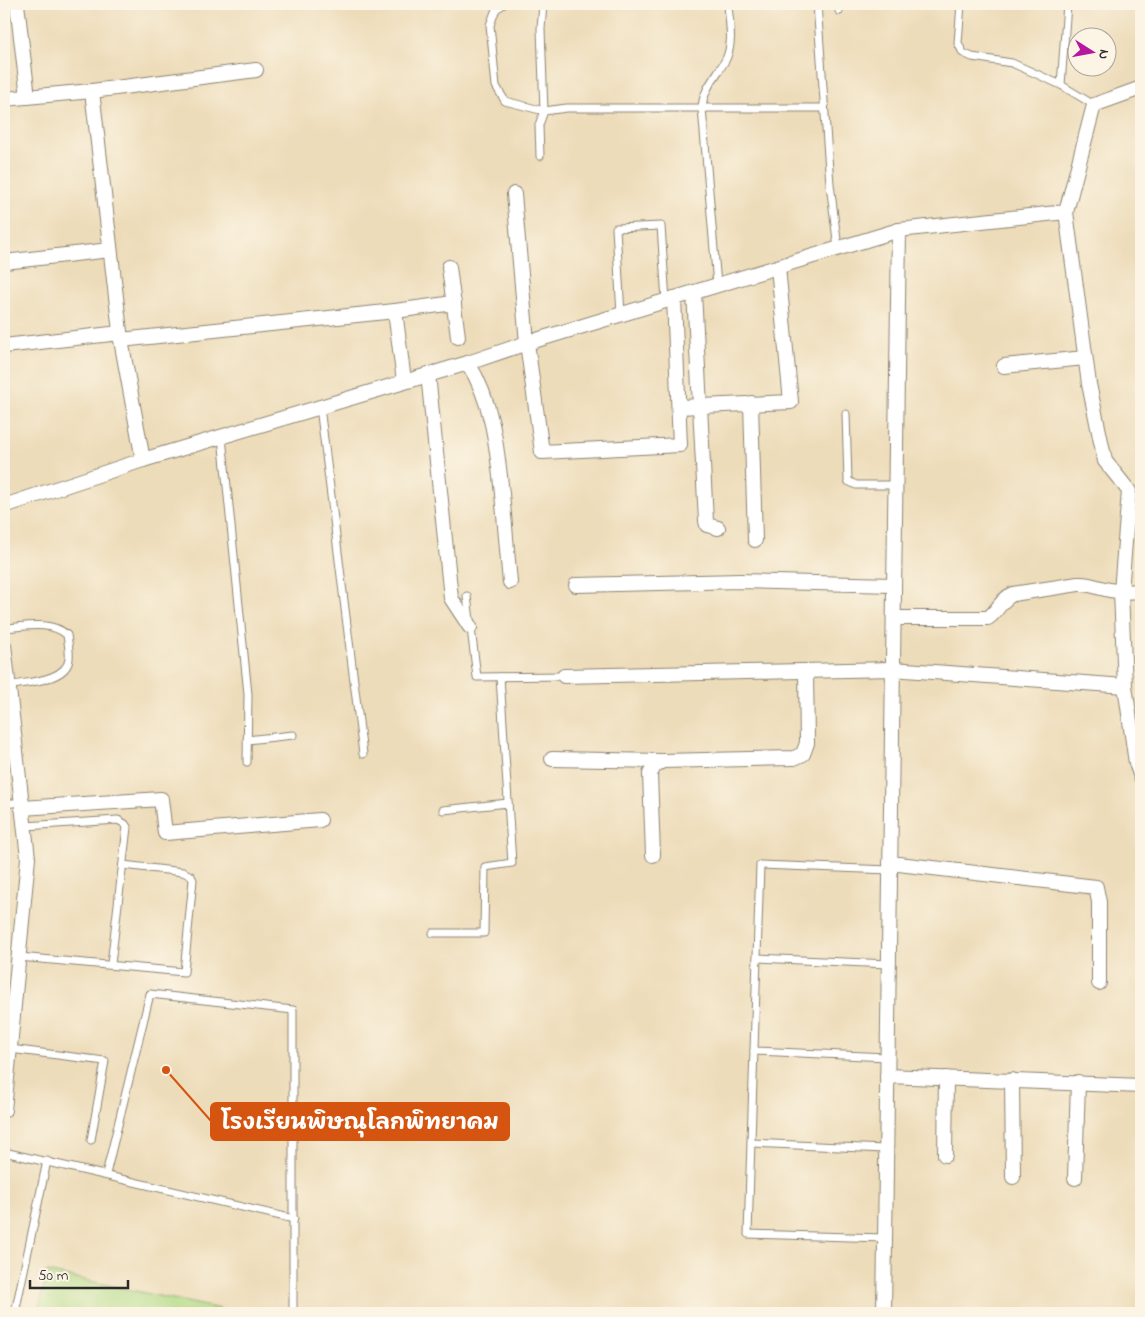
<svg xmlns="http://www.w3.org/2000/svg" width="1145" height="1317" viewBox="0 0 1145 1317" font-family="'Indie Flower','Playpen Sans Thai',sans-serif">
<rect width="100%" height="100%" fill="#fcf5e5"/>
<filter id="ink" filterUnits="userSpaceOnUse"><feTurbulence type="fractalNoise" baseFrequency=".02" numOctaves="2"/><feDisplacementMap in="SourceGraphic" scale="10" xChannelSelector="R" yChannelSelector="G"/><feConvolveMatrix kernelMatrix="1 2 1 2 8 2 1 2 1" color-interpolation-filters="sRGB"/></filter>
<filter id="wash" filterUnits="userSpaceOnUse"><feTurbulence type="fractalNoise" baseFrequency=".0096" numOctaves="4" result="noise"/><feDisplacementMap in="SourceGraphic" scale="20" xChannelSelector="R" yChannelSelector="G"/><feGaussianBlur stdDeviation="1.12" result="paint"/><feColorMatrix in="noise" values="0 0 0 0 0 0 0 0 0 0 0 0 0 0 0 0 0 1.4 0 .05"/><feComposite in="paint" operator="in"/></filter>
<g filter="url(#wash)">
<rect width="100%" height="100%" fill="#eddcb9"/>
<!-- green -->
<polygon fill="#b1da85" stroke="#6e8258" points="47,1272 220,1309 219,1313 38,1313"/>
</g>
<g filter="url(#ink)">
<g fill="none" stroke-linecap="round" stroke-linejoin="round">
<defs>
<g id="service">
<polyline points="504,4 496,9 490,25 496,86 505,101 544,111 541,29 543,4"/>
<polyline points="817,4 830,184 838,248"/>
<polyline points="839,4 839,11"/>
<polyline points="961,4 958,43 963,53 972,57 1012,63 1061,85 1094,105"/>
<polyline points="1061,85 1067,4"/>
<polyline points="540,156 539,125 544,111 567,108 824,108"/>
<path d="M 717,285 L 702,108 C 703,88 717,76 726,59 C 734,42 729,22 728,4"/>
<polyline points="621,315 616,228 661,226 666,301"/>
<polyline points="320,407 363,754"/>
<polyline points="846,414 848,481 856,485 895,485"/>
<polyline points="222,437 248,694 247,762"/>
<polyline points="467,596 477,677 564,676"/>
<path d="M 4,628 C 24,627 51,620 67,635 C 68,643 70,652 69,659 C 67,681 26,682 8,686"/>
<polyline points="247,740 293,735"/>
<polyline points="4,804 22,802"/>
<polyline points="443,810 508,803"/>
<polyline points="25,826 118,820 125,824 127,827 111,964"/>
<polyline points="433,933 484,933 485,867 512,863 500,677"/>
<polyline points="19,957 184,972 193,880 191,876 183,872 123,865"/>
<polyline points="757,958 888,964"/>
<polyline points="10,1049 105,1061 91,1140"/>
<polyline points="754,1051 887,1057"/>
<polyline points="751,1143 885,1149"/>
<polyline points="4,1152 294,1219"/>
<polyline points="106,1174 150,994 293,1010 293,1313"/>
<polyline points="884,1238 748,1234 760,865 890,870"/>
<polyline points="15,1313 47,1161"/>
</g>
<g id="minor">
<polyline points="17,4 28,97"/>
<polyline points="92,91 121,340"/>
<polyline points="4,99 92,91 256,70"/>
<polyline points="514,194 527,343 542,452 680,445 674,298"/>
<polyline points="1066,212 1089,384 1105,461 1129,491 1121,592 1125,686 1136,763 1141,777"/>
<polyline points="4,262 110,250"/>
<polyline points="449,267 458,337"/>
<polyline points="694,292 706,521 707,525 718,528"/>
<polyline points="395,311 454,303"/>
<polyline points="4,346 120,333"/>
<path d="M 468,363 C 493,403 497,448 502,494 C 505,523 507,552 510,582"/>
<polyline points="1004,366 1085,358"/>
<polyline points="428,374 451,598 470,627"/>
<polyline points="751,403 755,540"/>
<polyline points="679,407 791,402 778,267"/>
<polyline points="143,460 121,340 395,311 404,381"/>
<polyline points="4,506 143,460 468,363 527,343 899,230 1066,212 1094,105 1141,88"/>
<polyline points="576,585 740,581 893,585"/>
<path d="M 894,618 L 988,618 C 998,611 1001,599 1013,594 L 1078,584 C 1089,583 1095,587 1105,589 C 1117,592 1129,592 1141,591"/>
<polyline points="4,645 28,858 4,1110"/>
<polyline points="564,676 892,669 1125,686"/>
<polyline points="552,759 663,761"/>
<polyline points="22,808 161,799 165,833 320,820"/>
<polyline points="653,855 650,774 655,765 663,761 794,758 803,754 807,743 806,671"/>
<polyline points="890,863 1096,887 1099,902 1099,983"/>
<polyline points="887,1076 1141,1086"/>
<polyline points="1012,1080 1013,1177"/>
<polyline points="945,1155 946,1078"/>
<polyline points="1075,1178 1078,1082"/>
<polyline points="884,1313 899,230"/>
</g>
</defs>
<!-- service casing -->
<use href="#service" stroke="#8c8472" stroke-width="9"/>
<!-- minor casing -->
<use href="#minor" stroke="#8c8472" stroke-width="16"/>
<!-- service -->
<use href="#service" stroke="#fff" stroke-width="7"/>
<!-- minor -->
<use href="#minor" stroke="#fff" stroke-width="14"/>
</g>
</g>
<!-- callouts -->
<path fill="none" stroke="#d5540f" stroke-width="2" d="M166 1070L211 1121"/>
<circle fill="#d5540f" stroke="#fcf5e5" stroke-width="2" cx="166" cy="1070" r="5"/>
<rect fill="#d5540f" stroke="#d5540f" stroke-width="2" x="211" y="1103" width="298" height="37" rx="5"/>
<g font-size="22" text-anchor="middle" font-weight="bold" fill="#fff">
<text x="360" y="1129">โรงเรียนพิษณุโลกพิทยาคม</text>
</g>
<!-- margin -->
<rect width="1145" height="1317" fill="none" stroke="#fcf5e5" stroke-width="20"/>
<!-- north arrow -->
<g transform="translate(1092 52) rotate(101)"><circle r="24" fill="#fcf5e5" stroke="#a8a49b"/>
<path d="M0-4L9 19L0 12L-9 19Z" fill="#b5179e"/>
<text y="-8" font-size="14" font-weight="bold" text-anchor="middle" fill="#2b2b2b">N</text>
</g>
<!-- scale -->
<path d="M30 1280v8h98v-8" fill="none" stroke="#2b2b2b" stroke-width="2.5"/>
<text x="38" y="1280" font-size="15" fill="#2b2b2b" stroke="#fcf5e5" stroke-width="4" paint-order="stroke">50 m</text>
</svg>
